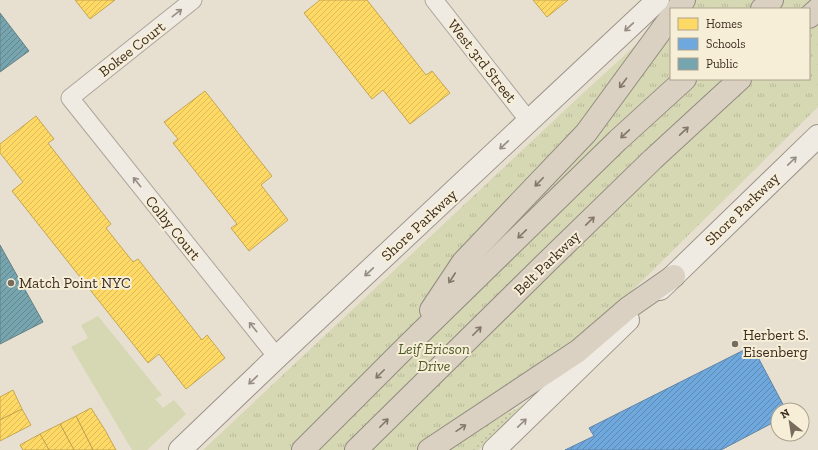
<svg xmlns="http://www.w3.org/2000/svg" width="818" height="450" viewBox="0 0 818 450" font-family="'Zilla Slab',serif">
<defs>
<pattern id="grass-dots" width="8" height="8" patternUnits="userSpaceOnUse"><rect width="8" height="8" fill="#d6d7b3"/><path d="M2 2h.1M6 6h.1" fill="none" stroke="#b9b99a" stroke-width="1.8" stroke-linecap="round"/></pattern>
<pattern id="park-tufts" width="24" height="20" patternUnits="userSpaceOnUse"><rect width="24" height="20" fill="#d6d7b3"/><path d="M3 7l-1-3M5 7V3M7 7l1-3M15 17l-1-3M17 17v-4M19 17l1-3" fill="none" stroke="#b9b99a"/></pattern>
<pattern id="homes-hatch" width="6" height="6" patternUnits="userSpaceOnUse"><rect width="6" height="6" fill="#ffd966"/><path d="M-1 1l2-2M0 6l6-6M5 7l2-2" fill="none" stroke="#dbbb58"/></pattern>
<pattern id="schools-hatch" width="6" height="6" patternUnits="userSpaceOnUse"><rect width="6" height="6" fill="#6fa8dc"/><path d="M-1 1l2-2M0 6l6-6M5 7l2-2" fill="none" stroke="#5c89b2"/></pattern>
<pattern id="public-hatch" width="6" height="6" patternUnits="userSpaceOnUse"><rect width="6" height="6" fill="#76a5af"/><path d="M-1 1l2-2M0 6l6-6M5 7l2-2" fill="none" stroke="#62878e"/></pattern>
</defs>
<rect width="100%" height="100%" fill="#e7e0d1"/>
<!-- grass -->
<polygon fill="url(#grass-dots)" points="537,396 479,450 447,450"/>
<!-- park -->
<polygon fill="url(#park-tufts)" points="685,0 818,0 818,107 471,450 203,450 582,94 671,13 671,79 809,79 809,9 675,9"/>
<!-- pitch -->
<polygon fill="#d6d7b3" points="98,316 162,395 155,399 163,408 174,400 186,414 147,450 132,450 71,347 88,338 81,325"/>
<!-- homes -->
<g fill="url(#homes-hatch)" stroke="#c5a651">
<polygon points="75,0 115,0 90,19"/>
<polygon points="320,0 367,0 426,75 432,71 450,93 410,124 383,90 372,99 304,13"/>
<polygon points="533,0 568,0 547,17"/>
<polygon points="205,91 272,176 261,185 288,220 249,251 231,228 237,224 173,143 178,139 164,122"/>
<polygon points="36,116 54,139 48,143 111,224 106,228 133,262 138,259 202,340 207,335 225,358 186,389 159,354 148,363 12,191 23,182 0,153 0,144"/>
<polygon points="13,390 22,409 0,420 0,397"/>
<polygon points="91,408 105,430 116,450 93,450 76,416"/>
<polygon points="22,409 31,425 0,441 0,420"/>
<polygon points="76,416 93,450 74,450 60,424"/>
<polygon points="60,424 74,450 49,450 40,434"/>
<polygon points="40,434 49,450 23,450 20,445"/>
</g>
<!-- schools -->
<polygon fill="url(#schools-hatch)" stroke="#6083a4" points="752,346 786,410 778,410 778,420 721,450 565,450 594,436 589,428"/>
<!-- public -->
<g fill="url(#public-hatch)" stroke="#658184">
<polygon points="0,13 29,51 0,72"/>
<polygon points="0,245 43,322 0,344"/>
</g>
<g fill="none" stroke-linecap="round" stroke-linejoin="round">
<defs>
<g id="street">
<polyline points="193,0 70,98 277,357"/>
<polyline points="434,0 529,121"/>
</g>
<g id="secondary">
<polyline points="660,289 818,136"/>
<polyline points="180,450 277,357 658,0"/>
<polyline points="494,450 628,320"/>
</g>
<g id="highway">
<polyline points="677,9 684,0"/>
<polyline points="762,9 772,0"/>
<polyline points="809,17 818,9"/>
<polyline points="431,310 463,262 586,133 671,17"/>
<polyline points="303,450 407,346 618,140 685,79"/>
<polyline points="356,450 550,259 653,159 740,79"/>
<polyline points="429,450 578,351 628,308 674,276"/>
</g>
</defs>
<!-- street casing -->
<use href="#street" stroke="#ada599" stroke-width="19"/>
<!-- secondary casing -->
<use href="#secondary" stroke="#9c958a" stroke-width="24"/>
<!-- highway casing -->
<use href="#highway" stroke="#928b80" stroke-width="24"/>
<!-- street -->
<use href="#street" stroke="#efebe3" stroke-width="17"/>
<!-- secondary -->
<use href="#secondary" stroke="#efebe3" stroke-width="22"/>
<!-- highway -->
<use href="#highway" stroke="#dad1c2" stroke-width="22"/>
</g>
<!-- one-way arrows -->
<defs><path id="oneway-shaft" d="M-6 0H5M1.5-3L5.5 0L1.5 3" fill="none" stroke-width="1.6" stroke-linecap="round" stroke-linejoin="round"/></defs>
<g stroke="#968c82">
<use href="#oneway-shaft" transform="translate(177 13) rotate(-38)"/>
<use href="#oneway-shaft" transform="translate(629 27) rotate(137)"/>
<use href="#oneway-shaft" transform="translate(504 145) rotate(137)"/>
<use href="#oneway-shaft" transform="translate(792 161) rotate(-44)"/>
<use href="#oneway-shaft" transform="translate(137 182) rotate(-129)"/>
<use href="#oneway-shaft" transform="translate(369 272) rotate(137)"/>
<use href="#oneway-shaft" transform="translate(253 327) rotate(-129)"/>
<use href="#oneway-shaft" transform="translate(253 380) rotate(136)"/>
<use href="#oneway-shaft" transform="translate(522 423) rotate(-44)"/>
</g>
<g stroke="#847769">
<use href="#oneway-shaft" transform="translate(623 83) rotate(127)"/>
<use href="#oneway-shaft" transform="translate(684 131) rotate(-43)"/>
<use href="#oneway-shaft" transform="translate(625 134) rotate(137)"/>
<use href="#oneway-shaft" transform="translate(539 182) rotate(134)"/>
<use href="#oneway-shaft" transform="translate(590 221) rotate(-44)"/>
<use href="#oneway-shaft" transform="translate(522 234) rotate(136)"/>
<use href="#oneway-shaft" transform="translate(452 278) rotate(123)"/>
<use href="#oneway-shaft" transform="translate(477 331) rotate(-45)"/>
<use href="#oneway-shaft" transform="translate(380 374) rotate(135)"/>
<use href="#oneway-shaft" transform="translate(384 423) rotate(-45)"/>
<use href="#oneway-shaft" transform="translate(461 428) rotate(-34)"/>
</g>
<!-- markers -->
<g fill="#786c5e" stroke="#f7eed8" stroke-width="1.5">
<circle cx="11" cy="283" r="4"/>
<circle cx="735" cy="344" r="4"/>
</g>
<g text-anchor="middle" stroke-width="4" stroke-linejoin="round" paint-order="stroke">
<!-- street labels -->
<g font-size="15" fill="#3d2e20" stroke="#f7eed8">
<text transform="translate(132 49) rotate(-38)" y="5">Bokee Court</text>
<text transform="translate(482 61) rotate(52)" y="5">West 3rd Street</text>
<text transform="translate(742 209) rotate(-44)" y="5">Shore Parkway</text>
<text transform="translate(419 225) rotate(-43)" y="5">Shore Parkway</text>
<text transform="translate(173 228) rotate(51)" y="5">Colby Court</text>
<text transform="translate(547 263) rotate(-44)" y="5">Belt Parkway</text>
</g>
<!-- poi labels -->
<g font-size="15" fill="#3d2e20" stroke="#f7eed8" text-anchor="start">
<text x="19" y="288">Match Point NYC</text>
<text x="743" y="340">Herbert S.<tspan x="743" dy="17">Eisenberg</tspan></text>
</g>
<!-- park labels -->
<g font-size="15" font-style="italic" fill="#4d5a26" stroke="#f7eed8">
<text x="434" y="354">Leif Ericson<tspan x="434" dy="17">Drive</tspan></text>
</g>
</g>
<!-- legend -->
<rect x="670" y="8" width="140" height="72" fill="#f7eed8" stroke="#ada18e"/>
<rect x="678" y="18" width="20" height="12" fill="#ffd966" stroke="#ada18e"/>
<text x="706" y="28" font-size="12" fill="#3d2e20">Homes</text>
<rect x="678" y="38" width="20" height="12" fill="#6fa8dc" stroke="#ada18e"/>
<text x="706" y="48" font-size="12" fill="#3d2e20">Schools</text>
<rect x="678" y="58" width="20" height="12" fill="#76a5af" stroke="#ada18e"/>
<text x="706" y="68" font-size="12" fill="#3d2e20">Public</text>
<!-- north arrow -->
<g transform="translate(790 422) rotate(330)"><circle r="19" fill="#f7eed8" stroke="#ada18e"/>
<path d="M0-3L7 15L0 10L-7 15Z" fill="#786c5e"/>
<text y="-6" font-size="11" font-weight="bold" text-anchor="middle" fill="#3d2e20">N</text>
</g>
</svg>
